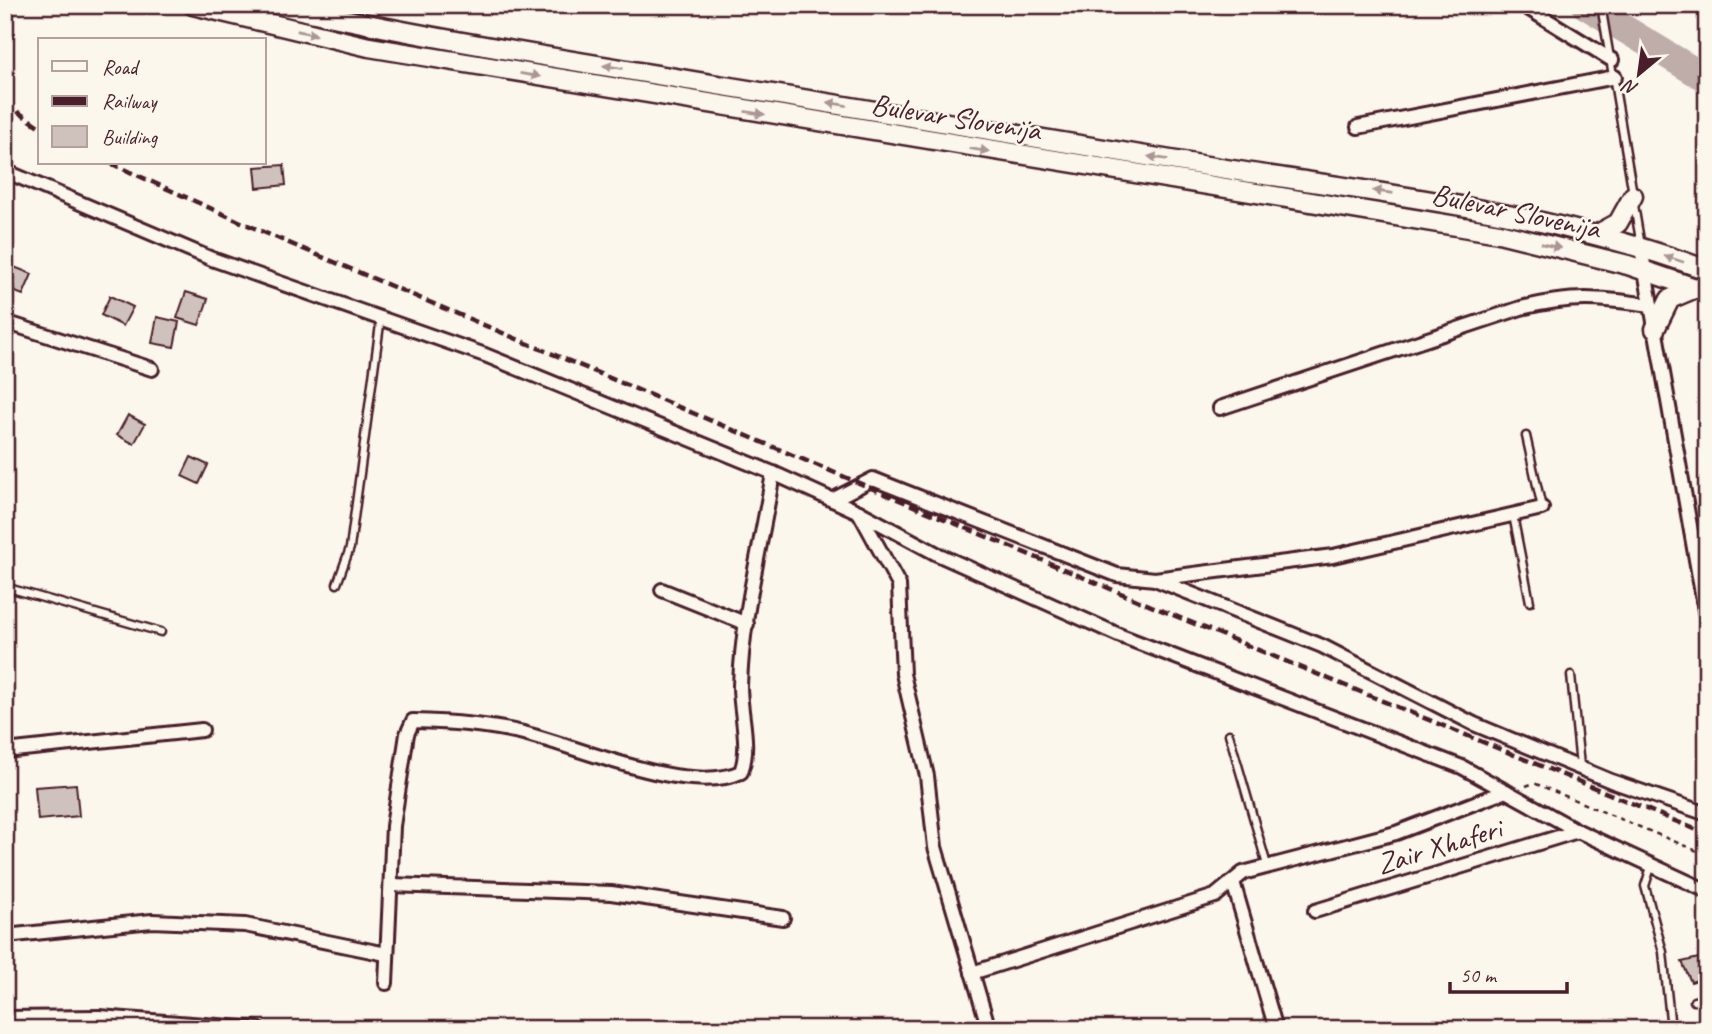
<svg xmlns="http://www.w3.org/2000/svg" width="1712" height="1034" viewBox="0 0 1712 1034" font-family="Caveat,sans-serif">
<rect width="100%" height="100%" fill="#fbf7ec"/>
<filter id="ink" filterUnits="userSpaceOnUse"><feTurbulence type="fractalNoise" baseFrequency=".0143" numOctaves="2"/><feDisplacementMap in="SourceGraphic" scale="14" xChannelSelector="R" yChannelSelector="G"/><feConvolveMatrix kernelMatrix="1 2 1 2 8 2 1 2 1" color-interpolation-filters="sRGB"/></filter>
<g filter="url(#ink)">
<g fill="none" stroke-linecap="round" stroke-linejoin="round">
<!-- river -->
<polyline stroke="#bfadaa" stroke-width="28" points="1585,5 1707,79"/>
</g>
<!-- building -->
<g fill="#cfc2bc" stroke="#4a1f2b" stroke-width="2">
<polygon points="284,165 286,185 257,188 255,167"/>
<polygon points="9,265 32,274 23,295 5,288"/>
<polygon points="186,292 208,299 199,325 177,318"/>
<polygon points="110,296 133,307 123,326 101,315"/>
<polygon points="157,317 179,322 174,347 152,343"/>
<polygon points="128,415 145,424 134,444 117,435"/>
<polygon points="191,457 208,465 199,484 182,476"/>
<polygon points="76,784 79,816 38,820 35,787"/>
<polygon points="1707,956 1707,977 1691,982 1682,962"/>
</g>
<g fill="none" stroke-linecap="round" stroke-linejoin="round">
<defs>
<g id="lane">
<polyline points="1601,5 1633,194"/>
<polyline points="1634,205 1641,246"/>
<polyline points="1526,436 1542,508"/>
<polyline points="1513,515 1530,602"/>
<polyline points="337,584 350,548 381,317"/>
<polyline points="5,587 161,632"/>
<polyline points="1571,675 1580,766"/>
<polyline points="1229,734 1267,865"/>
<polyline points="1651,867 1645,886 1663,952 1671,1029"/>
<polyline points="1694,1001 1707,999"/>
</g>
<g id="street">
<polyline points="1523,5 1612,60"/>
<polyline points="1358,127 1615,77"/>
<polyline points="5,171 212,259 485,355 773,473 859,512 937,554 1121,636 1462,767 1578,831 1707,891"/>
<polyline points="1641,248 1707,622"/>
<polyline points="5,322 152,369"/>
<path d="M 1220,408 L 1521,308 C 1574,295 1598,298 1651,305"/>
<polyline points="832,500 873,479 1117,575 1155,579 1333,556 1542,508"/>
<polyline points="859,512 899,585 903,674 927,776 935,847 989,1029"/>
<polyline points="1157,580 1322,646 1474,724 1611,781 1707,814"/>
<polyline points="662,590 747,624"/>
<polyline points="5,751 202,730"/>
<polyline points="1233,882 1276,1029"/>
<polyline points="391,885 611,893 783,918"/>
<polyline points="1315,911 1578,831"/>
<polyline points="5,936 152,921 245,925 386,954"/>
<polyline points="972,973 1215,896 1243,873 1396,833 1506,791"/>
<path d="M 386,983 L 393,826 L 407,734 L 413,721 C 450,722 484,724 519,732 C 576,745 687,797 741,772 C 751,745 740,714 740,686 C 742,615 762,543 773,473"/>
<polyline points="5,1018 99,1017 258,1029"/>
</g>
<g id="secondary">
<polyline points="193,5 369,47 1499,233 1628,265 1707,292"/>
<path d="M 279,5 C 426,39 575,61 724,86 C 885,112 1046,140 1207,166 C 1376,193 1545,210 1707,270"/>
<polyline points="1596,235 1618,223 1633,196"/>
<polyline points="1655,329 1670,299 1696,288"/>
</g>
</defs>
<!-- lane casing -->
<use href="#lane" stroke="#4a1f2b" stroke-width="11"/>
<!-- street casing -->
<use href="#street" stroke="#4a1f2b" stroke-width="18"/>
<!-- secondary casing -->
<use href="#secondary" stroke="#4a1f2b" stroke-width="23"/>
<!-- path -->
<polyline stroke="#4a1f2b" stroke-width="2.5" stroke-dasharray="5 5" stroke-linecap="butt" points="1526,786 1534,783 1707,855"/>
<!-- lane -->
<use href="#lane" stroke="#fbf7ec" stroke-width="6"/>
<!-- street -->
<use href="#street" stroke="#fbf7ec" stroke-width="12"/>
<!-- secondary -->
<use href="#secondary" stroke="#fbf7ec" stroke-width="18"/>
<!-- rail -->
<g stroke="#4a1f2b" stroke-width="4.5" stroke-dasharray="10 5" stroke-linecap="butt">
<polyline points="5,103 40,127"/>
<polyline points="110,163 270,235 1156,608 1707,834"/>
</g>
</g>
<!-- one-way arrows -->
<defs><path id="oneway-solid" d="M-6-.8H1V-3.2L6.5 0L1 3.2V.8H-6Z" transform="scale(1.75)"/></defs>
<g fill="#ab9695">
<use href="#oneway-solid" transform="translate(307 33) rotate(13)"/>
<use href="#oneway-solid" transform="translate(613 67) rotate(-171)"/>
<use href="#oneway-solid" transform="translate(530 75) rotate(9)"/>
<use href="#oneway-solid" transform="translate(837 104) rotate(-171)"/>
<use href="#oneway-solid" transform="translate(755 113) rotate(9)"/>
<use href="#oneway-solid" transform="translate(979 150) rotate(9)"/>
<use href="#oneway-solid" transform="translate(1158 158) rotate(-171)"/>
<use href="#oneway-solid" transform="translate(1383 192) rotate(-172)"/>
<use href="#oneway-solid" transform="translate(1551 246) rotate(13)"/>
<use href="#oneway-solid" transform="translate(1674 259) rotate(-162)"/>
</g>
</g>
<g text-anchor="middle" stroke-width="5" stroke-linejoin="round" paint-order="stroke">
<!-- street labels -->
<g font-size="30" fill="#4a1f2b" stroke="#fbf7ec">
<text transform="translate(956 117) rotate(9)" y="10">Bulevar Slovenija</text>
<text transform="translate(1516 211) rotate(12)" y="10">Bulevar Slovenija</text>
<text transform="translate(1439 846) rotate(-17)" y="10">Zair Xhaferi</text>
</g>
</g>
<!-- margin -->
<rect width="1712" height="1034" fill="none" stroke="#fbf7ec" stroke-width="28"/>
<rect x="14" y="14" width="1684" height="1006" fill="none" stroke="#4a1f2b" stroke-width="2.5" filter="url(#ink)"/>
<!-- legend -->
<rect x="38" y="38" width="228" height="126" fill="#fbf7ec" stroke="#b4a19f" stroke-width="2"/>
<rect x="52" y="61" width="35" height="10" fill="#fbf7ec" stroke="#b4a19f" stroke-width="2"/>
<text x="102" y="74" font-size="21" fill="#4a1f2b">Road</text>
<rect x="52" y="96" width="35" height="10" fill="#4a1f2b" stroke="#b4a19f" stroke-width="2"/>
<text x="102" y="108" font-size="21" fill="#4a1f2b">Railway</text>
<rect x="52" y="126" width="35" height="21" fill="#cfc2bc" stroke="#b4a19f" stroke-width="2"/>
<text x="102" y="144" font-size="21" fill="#4a1f2b">Building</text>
<!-- north arrow -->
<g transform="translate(1639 74) rotate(209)" stroke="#fbf7ec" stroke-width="5" paint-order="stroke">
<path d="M0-5L12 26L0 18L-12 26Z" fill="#4a1f2b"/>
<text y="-10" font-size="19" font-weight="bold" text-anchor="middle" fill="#4a1f2b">N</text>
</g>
<!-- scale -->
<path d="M1450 982v10h117v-10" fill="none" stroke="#4a1f2b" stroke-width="3.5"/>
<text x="1460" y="982" font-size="21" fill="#4a1f2b" stroke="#fbf7ec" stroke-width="5" paint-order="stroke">50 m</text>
</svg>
